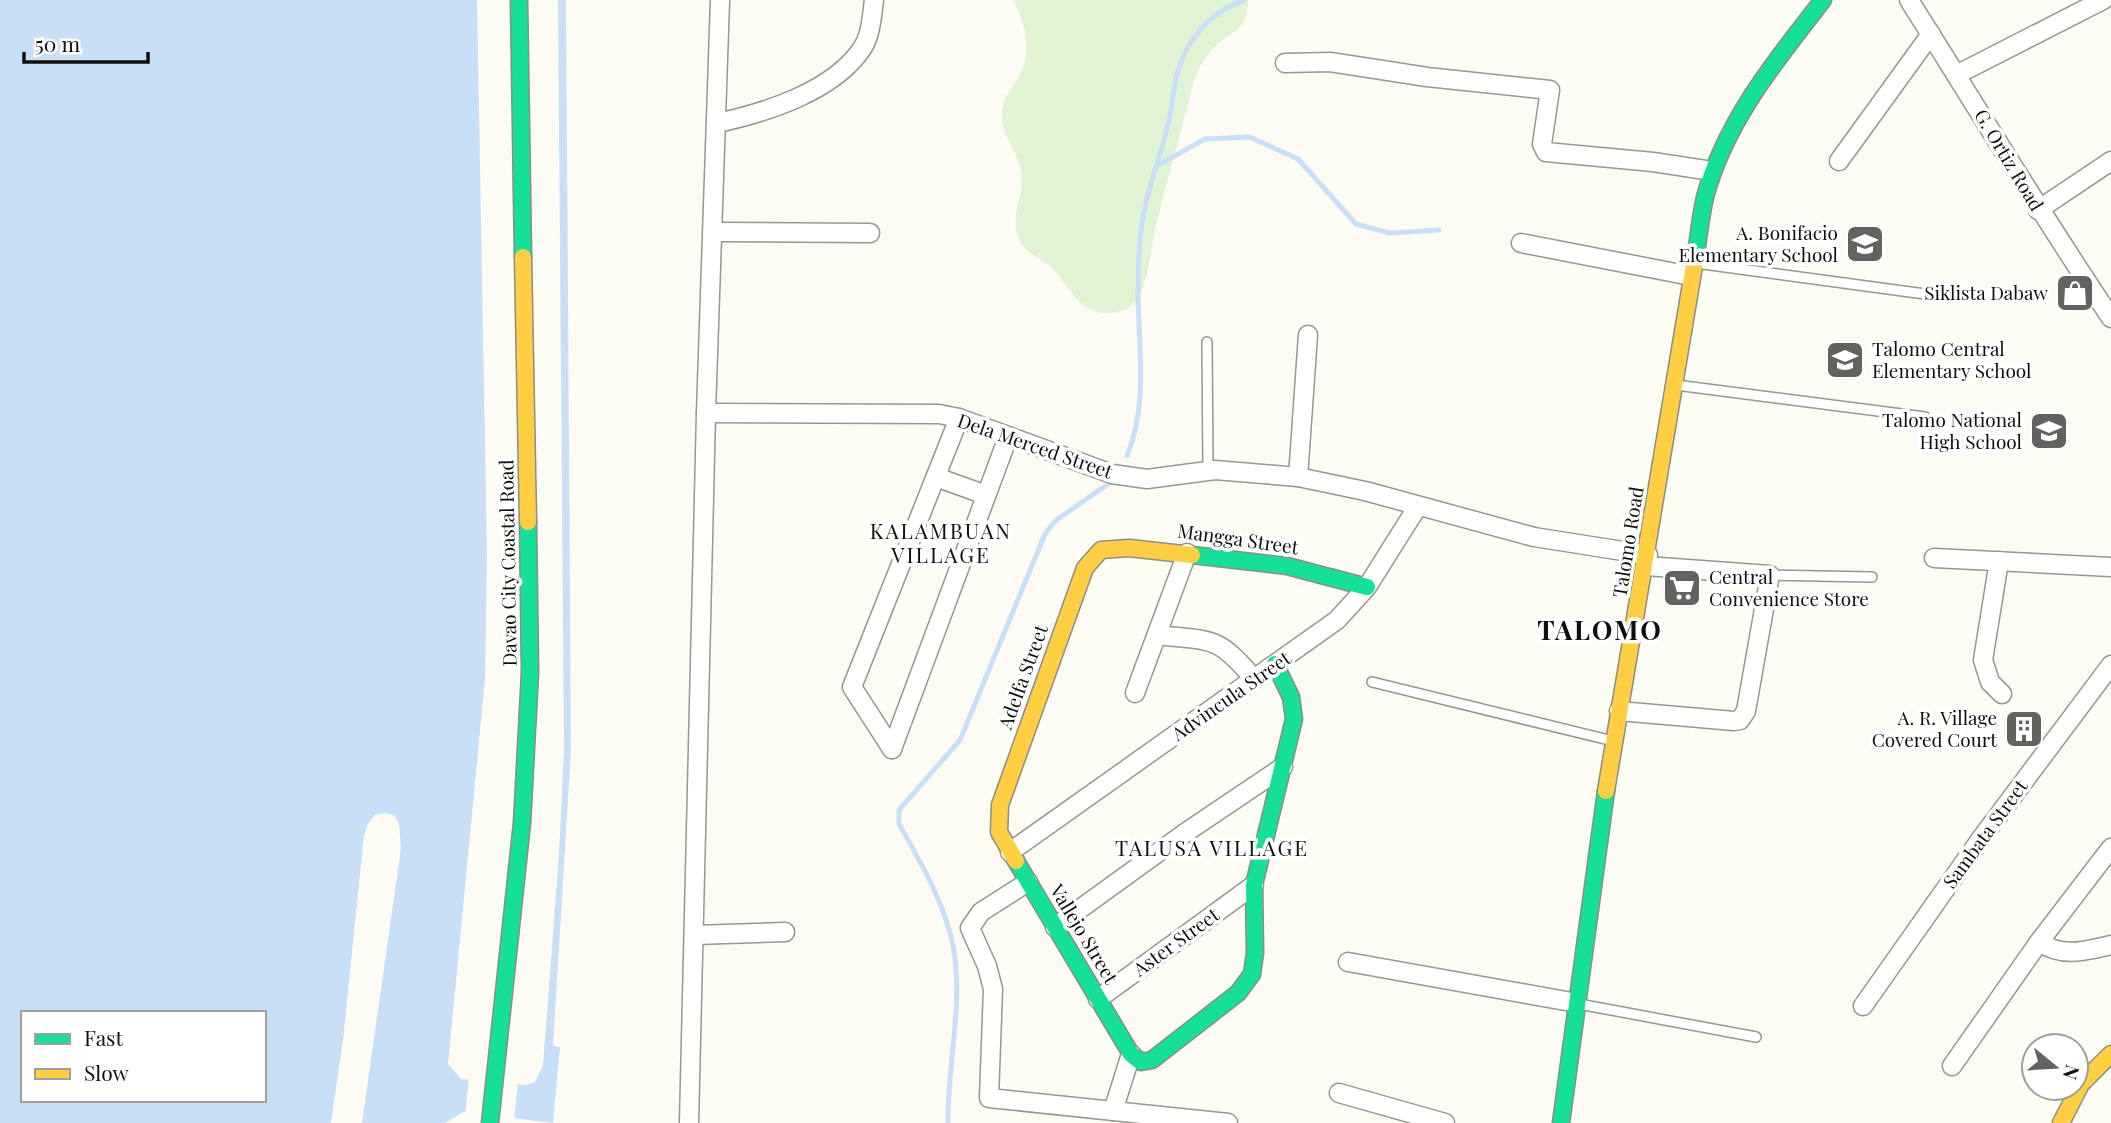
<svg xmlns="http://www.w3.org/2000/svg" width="2111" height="1123" viewBox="0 0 2111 1123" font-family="'Playfair Display',serif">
<rect width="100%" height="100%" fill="#fcfcf4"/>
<!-- green -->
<path fill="#e0f3d3" d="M 1013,0 L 1248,0 C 1247,28 1239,27 1219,43 C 1207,53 1200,66 1194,80 C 1182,130 1167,179 1155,230 C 1151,251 1149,276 1139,297 C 1132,308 1120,313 1108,313 C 1079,314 1069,285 1052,268 C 1042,259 1027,254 1020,241 C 1009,224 1022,198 1022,179 C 1022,155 1001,137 1002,113 C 1002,97 1012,89 1019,76 C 1033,51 1025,23 1013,0 Z"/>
<!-- water -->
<path fill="#c9dff8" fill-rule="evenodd" d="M 0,0 L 477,0 L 487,556 L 485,679 L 448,1064 L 461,1079 L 526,1085 L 535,1082 L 543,1065 L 559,855 L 564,750 L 558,0 L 566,0 L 571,750 L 553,1046 L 560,1047 L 553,1123 L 463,1112 L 445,1123 L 0,1123 ZM 23,1013 L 264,1013 L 264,1100 L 23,1100 Z"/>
<!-- pier -->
<g fill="#fcfcf4">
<polygon points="385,813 394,815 399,824 401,848 364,1109 362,1123 331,1123 343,1040 364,836 368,824 375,815"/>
<polygon points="469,1077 518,1081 514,1122 465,1116"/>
</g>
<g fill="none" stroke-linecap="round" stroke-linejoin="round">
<!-- stream -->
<g stroke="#c9dff8" stroke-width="5">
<polyline points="1158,165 1205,139 1250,137 1298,159 1356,224 1389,233 1439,230"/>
<path d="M 1127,456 C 1148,403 1139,352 1138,297 C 1138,263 1139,224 1149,191 C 1155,168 1163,147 1168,124 C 1174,98 1174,70 1188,47 C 1202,23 1219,10 1244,0"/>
<path d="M 948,1123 C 947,1065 964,1004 953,946 C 945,904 920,861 899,824 L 899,810 L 960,740 L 1045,534 L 1055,521 L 1111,482"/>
</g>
<defs>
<g id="lane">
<polyline points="1696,263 1947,297"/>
<polyline points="1207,342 1208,470"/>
<polyline points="1676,385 1925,417"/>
<polyline points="1770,575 1872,577"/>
<polyline points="1372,682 1613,741"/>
<polyline points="1579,1004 1756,1037"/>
</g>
<g id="street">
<path d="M 1909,0 C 1976,106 2041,214 2111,318"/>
<polyline points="1285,63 1330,62 1427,77 1550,90 1542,144 1546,152 1653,162 1712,171"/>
<polyline points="1958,74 2103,0"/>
<path d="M 717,123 C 765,113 835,91 863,47 C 871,34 872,15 874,0"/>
<polyline points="1839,161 1931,34"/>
<polyline points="2038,210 2111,161"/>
<polyline points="713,232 870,233"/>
<polyline points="1521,243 1691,276"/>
<polyline points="706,413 939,414 959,418 1112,474 1147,479 1215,470 1298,477 1365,491 1534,537 1648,555"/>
<polyline points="936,477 986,495"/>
<polyline points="1298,477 1308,335"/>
<polyline points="1934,558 2111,567"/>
<polyline points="1999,561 1983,660 1990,682 2002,694"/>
<path d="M 1157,635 C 1212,641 1217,635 1254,679"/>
<polyline points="1135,693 1187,553"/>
<polyline points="1619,711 1734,721 1740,720 1746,711 1770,575 1646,566"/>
<polyline points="892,749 852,687 959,418"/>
<polyline points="892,749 1008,437"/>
<polyline points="1010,852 1337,620 1367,587 1418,506"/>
<polyline points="1028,882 981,912 970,928 987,966 993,989 989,1098 1228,1123"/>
<polyline points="1055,927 1185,833 1283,767"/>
<polyline points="695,935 785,932"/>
<path d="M 2039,942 C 2063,958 2084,951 2111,945"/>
<polyline points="1348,962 1577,1003"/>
<polyline points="1098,999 1254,885"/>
<polyline points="1863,1006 1980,840 2111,665"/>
<polyline points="1952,1066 2039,942 2111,848"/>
<polyline points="1339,1093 1445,1123"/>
<polyline points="1113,1111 1131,1054"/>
<polyline points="689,1123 706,413 720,0"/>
</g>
<g id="fast">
<polyline points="519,0 523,257"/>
<path d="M 1694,266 C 1698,243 1700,219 1705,197 C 1725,122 1776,60 1823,0"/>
<polyline points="1192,555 1287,566 1367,587"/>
<polyline points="1016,861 1131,1054 1141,1062 1152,1060 1238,993 1252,974 1255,953 1254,885 1294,719 1291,697 1275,664"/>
<polyline points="490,1123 522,823 530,673 528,522"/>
<polyline points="1561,1123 1606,791"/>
</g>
<g id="slow">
<polyline points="523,257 528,522"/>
<polyline points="1606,791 1694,266"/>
<polyline points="1016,861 999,832 1000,805 1085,568 1101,550 1129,548 1192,555"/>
<polyline points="2061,1123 2081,1084 2111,1054"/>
</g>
</defs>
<!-- lane casing -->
<use href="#lane" stroke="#969692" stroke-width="12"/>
<!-- street casing -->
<use href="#street" stroke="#969692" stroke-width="21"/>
<!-- fast casing -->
<use href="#fast" stroke="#8c8c89" stroke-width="19"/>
<!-- slow casing -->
<use href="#slow" stroke="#8c8c89" stroke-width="19"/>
<!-- lane -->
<use href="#lane" stroke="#fffffd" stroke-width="9"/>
<!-- street -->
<use href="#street" stroke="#fffffd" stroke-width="18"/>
<!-- fast -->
<use href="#fast" stroke="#16e098" stroke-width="16"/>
<!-- slow -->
<use href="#slow" stroke="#ffcf43" stroke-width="16"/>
</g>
<!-- icons -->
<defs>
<symbol id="school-square" viewBox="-11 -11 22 22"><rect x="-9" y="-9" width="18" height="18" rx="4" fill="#62625f" stroke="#fff"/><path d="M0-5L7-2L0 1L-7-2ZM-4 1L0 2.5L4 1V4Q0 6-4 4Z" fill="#fff"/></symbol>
<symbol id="shop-square" viewBox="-11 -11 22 22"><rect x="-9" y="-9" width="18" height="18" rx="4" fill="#62625f" stroke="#fff"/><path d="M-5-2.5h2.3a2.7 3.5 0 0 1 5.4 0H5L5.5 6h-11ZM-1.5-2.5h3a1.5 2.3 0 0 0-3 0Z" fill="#fff"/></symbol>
<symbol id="supermarket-square" viewBox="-11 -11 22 22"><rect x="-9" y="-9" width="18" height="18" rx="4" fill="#62625f" stroke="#fff"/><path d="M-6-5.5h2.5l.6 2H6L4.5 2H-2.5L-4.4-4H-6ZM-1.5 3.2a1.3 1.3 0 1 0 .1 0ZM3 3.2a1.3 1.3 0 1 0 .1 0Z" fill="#fff"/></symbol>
<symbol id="building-square" viewBox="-11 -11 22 22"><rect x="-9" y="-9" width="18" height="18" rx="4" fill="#62625f" stroke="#fff"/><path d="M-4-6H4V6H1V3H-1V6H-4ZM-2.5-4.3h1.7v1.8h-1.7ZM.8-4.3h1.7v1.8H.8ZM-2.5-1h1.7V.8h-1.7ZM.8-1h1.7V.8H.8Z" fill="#fff"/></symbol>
</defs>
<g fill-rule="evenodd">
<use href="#school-square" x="1843" y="222" width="44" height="44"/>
<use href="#shop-square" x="2053" y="271" width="44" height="44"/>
<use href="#school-square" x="1823" y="338" width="44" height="44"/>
<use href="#school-square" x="2027" y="409" width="44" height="44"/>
<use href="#supermarket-square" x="1660" y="566" width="44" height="44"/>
<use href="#building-square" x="2002" y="707" width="44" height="44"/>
</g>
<g text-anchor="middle" stroke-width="7" stroke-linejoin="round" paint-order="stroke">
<!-- street labels -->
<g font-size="19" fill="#0f0f0f" stroke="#fff">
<text transform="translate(2009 160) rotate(59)" y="7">G. Ortiz Road</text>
<text transform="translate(1035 446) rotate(19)" y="7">Dela Merced Street</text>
<text transform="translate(1238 539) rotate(8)" y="7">Mangga Street</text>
<text transform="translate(1628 542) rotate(-81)" y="7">Talomo Road</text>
<text transform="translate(508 563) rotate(-91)" y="7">Davao City Coastal Road</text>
<text transform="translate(1023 677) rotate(-70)" y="7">Adelfa Street</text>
<text transform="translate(1231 696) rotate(-35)" y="7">Advincula Street</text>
<text transform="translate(1985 834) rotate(-54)" y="7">Sambata Street</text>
<text transform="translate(1084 934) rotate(59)" y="7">Vallejo Street</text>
<text transform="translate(1176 942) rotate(-36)" y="7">Aster Street</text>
</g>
<!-- poi labels -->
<g font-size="19" fill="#0f0f0f" stroke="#fff" text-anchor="end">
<text x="1838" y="240">A. Bonifacio<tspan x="1838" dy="22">Elementary School</tspan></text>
<text x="2048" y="300">Siklista Dabaw</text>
<text x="1872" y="356" text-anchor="start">Talomo Central<tspan x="1872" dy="22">Elementary School</tspan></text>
<text x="2022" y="427">Talomo National<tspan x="2022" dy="22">High School</tspan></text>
<text x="1709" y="584" text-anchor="start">Central<tspan x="1709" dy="22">Convenience Store</tspan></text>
<text x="1997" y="725">A. R. Village<tspan x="1997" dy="22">Covered Court</tspan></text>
</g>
<!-- neighbourhood labels -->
<g font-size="21" letter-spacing="2" fill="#0f0f0f" stroke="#fff">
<text x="941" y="539">KALAMBUAN<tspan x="941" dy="24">VILLAGE</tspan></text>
<text x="1212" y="856">TALUSA VILLAGE</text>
</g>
<!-- district labels -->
<g font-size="26" font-weight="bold" letter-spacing="2" fill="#0f0f0f" stroke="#fff">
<text x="1600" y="640">TALOMO</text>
</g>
</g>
<!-- legend -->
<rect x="21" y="1011" width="245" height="91" fill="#ffffff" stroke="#9f9f9f" stroke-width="2"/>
<rect x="35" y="1034" width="35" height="10" fill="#16e098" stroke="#9f9f9f" stroke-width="2"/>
<text x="84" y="1046" font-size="21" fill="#0f0f0f">Fast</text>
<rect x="35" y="1069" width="35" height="10" fill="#ffcf43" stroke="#9f9f9f" stroke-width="2"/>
<text x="84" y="1081" font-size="21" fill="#0f0f0f">Slow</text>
<!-- north arrow -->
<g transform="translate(2055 1067) rotate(108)"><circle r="33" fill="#ffffff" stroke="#9f9f9f" stroke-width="2"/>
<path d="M0-5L12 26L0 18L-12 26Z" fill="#62625f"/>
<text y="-10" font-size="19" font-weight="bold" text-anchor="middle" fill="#0f0f0f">N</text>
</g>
<!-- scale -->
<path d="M24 52v10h124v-10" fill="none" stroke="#0f0f0f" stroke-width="3.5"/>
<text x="35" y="52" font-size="21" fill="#0f0f0f" stroke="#ffffff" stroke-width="5" paint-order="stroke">50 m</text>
</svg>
